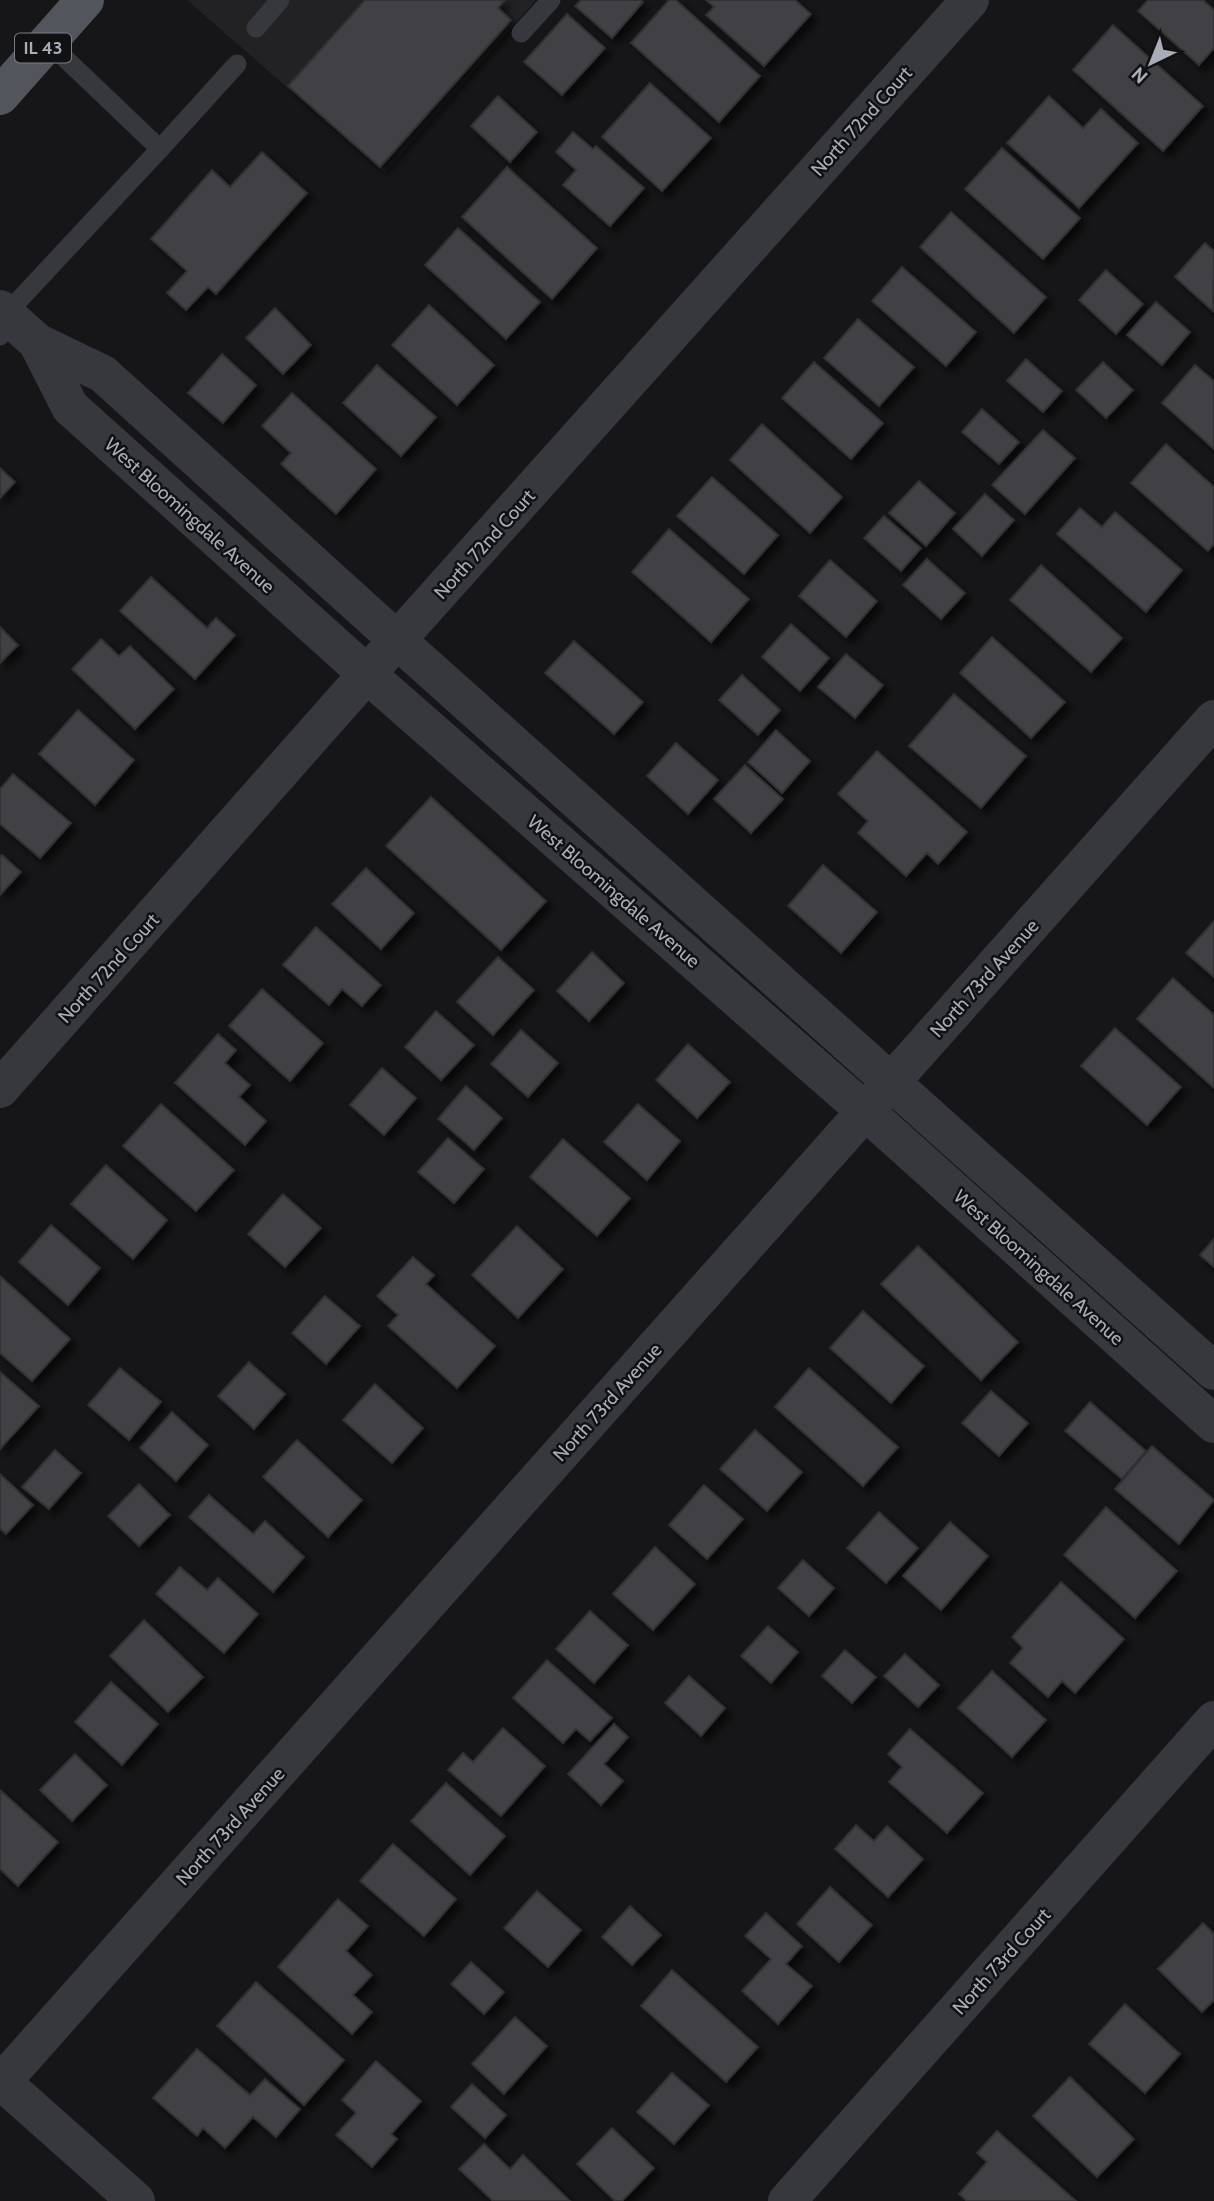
<svg xmlns="http://www.w3.org/2000/svg" width="1214" height="2201" viewBox="0 0 1214 2201" font-family="Cabin,sans-serif">
<defs>
<filter id="shadow"><feDropShadow dx="6" dy="6" stdDeviation="3.5" flood-color="#0009"/></filter>
</defs>
<rect width="100%" height="100%" fill="#161618"/>
<!-- built -->
<polygon fill="#222225" points="187,0 536,0 385,173"/>
<!-- building -->
<g fill="#404145" stroke="#303034" stroke-width="2" filter="url(#shadow)">
<polygon points="365,0 505,0 498,8 511,20 380,167 288,86"/>
<polygon points="581,0 640,0 643,2 612,38 575,6"/>
<polygon points="669,0 676,0 760,76 719,122 631,43"/>
<polygon points="706,0 795,0 811,14 764,66 706,15 714,7"/>
<polygon points="1148,0 1203,0 1214,10 1214,48 1199,65 1138,11"/>
<polygon points="567,14 605,48 562,95 524,62"/>
<polygon points="1113,25 1203,106 1163,151 1073,70"/>
<polygon points="650,83 711,138 662,191 602,137"/>
<polygon points="498,96 537,132 510,162 471,126"/>
<polygon points="1049,96 1083,128 1101,109 1138,143 1079,208 1007,143"/>
<polygon points="573,132 593,149 596,146 644,188 610,226 563,185 576,170 556,152"/>
<polygon points="1002,148 1080,218 1043,259 965,189"/>
<polygon points="262,152 307,193 216,294 208,287 186,310 167,293 187,271 151,239 212,170 230,187"/>
<polygon points="507,167 597,248 552,299 462,217"/>
<polygon points="951,212 1046,297 1014,333 920,247"/>
<polygon points="458,228 540,302 506,339 425,265"/>
<polygon points="1205,243 1214,251 1213,311 1175,277"/>
<polygon points="902,267 976,332 946,366 872,301"/>
<polygon points="1106,270 1143,304 1116,334 1079,300"/>
<polygon points="1156,302 1190,332 1162,365 1127,335"/>
<polygon points="429,305 494,365 457,405 392,345"/>
<polygon points="275,308 311,345 283,374 246,338"/>
<polygon points="858,319 914,367 879,406 824,358"/>
<polygon points="222,354 256,385 223,423 188,393"/>
<polygon points="1026,359 1062,391 1043,412 1007,381"/>
<polygon points="814,362 883,423 851,459 782,398"/>
<polygon points="1103,362 1133,390 1106,418 1076,390"/>
<polygon points="377,365 436,417 401,456 343,403"/>
<polygon points="1195,365 1214,381 1214,449 1162,403"/>
<polygon points="292,393 376,469 336,514 281,464 291,453 262,426"/>
<polygon points="982,409 1019,442 999,464 962,432"/>
<polygon points="762,424 842,497 810,533 730,460"/>
<polygon points="1043,430 1075,458 1025,514 992,485"/>
<polygon points="1166,444 1214,487 1214,544 1208,551 1131,483"/>
<polygon points="0,468 15,482 0,498"/>
<polygon points="712,477 778,535 744,574 677,516"/>
<polygon points="919,481 955,513 926,546 889,513"/>
<polygon points="985,494 1014,520 982,556 953,529"/>
<polygon points="1080,508 1102,527 1115,512 1182,570 1146,612 1057,534"/>
<polygon points="884,516 921,548 901,571 864,538"/>
<polygon points="669,529 749,599 711,642 632,572"/>
<polygon points="927,559 965,593 941,619 903,585"/>
<polygon points="830,560 877,601 846,637 799,596"/>
<polygon points="1041,565 1122,638 1091,672 1010,600"/>
<polygon points="151,577 207,628 216,618 235,635 195,679 120,611"/>
<polygon points="791,624 829,658 800,691 762,657"/>
<polygon points="0,627 18,645 0,663"/>
<polygon points="992,637 1065,702 1031,738 960,673"/>
<polygon points="101,639 119,656 130,646 174,689 135,729 72,669"/>
<polygon points="574,641 643,702 614,734 545,673"/>
<polygon points="846,654 883,685 855,718 818,687"/>
<polygon points="742,675 780,710 758,735 719,700"/>
<polygon points="954,694 1026,756 981,808 909,746"/>
<polygon points="78,710 134,760 95,805 39,754"/>
<polygon points="776,730 810,761 782,793 748,762"/>
<polygon points="676,743 718,780 688,814 647,776"/>
<polygon points="877,751 967,832 938,864 927,853 906,876 858,833 868,821 838,794"/>
<polygon points="745,765 783,799 751,833 714,799"/>
<polygon points="13,774 71,823 40,858 0,824 0,789"/>
<polygon points="431,797 546,901 501,950 386,846"/>
<polygon points="2,855 21,872 0,895 0,857"/>
<polygon points="823,865 877,912 841,953 788,906"/>
<polygon points="366,868 414,913 381,949 332,904"/>
<polygon points="1214,921 1214,977 1186,953"/>
<polygon points="316,927 381,985 362,1006 342,989 329,1005 283,965"/>
<polygon points="592,952 624,983 589,1021 557,991"/>
<polygon points="498,957 534,990 493,1035 457,1002"/>
<polygon points="1173,978 1214,1015 1214,1088 1137,1019"/>
<polygon points="262,989 323,1043 290,1081 229,1026"/>
<polygon points="436,1011 474,1045 441,1080 405,1047"/>
<polygon points="1115,1028 1181,1087 1147,1125 1081,1066"/>
<polygon points="521,1030 558,1063 528,1097 491,1064"/>
<polygon points="218,1034 236,1050 225,1063 250,1085 239,1097 266,1121 245,1145 175,1083"/>
<polygon points="688,1044 730,1082 697,1118 656,1080"/>
<polygon points="382,1068 416,1098 384,1135 350,1105"/>
<polygon points="466,1086 502,1118 474,1150 438,1119"/>
<polygon points="161,1104 234,1170 196,1211 123,1146"/>
<polygon points="638,1104 680,1141 647,1180 604,1142"/>
<polygon points="448,1138 484,1169 454,1203 418,1172"/>
<polygon points="563,1139 630,1198 597,1236 530,1177"/>
<polygon points="106,1165 167,1220 133,1259 71,1204"/>
<polygon points="283,1194 321,1228 285,1267 248,1234"/>
<polygon points="51,1225 100,1268 68,1305 19,1262"/>
<polygon points="517,1226 563,1269 518,1318 472,1275"/>
<polygon points="1214,1239 1214,1267 1200,1255"/>
<polygon points="918,1246 1018,1342 981,1380 881,1284"/>
<polygon points="413,1257 434,1275 426,1284 495,1346 457,1388 388,1326 398,1315 377,1296"/>
<polygon points="0,1276 70,1339 32,1381 0,1353"/>
<polygon points="325,1296 360,1326 326,1364 292,1333"/>
<polygon points="863,1311 924,1366 891,1403 830,1348"/>
<polygon points="249,1362 285,1394 254,1429 218,1396"/>
<polygon points="120,1368 161,1402 129,1440 88,1405"/>
<polygon points="809,1368 898,1447 863,1486 775,1407"/>
<polygon points="0,1372 39,1406 0,1449"/>
<polygon points="375,1384 423,1428 392,1463 343,1420"/>
<polygon points="991,1391 1028,1423 999,1456 962,1423"/>
<polygon points="1090,1402 1146,1451 1122,1479 1065,1431"/>
<polygon points="172,1412 208,1445 176,1481 140,1448"/>
<polygon points="755,1430 802,1472 767,1511 720,1469"/>
<polygon points="297,1440 362,1500 328,1537 263,1477"/>
<polygon points="1152,1446 1214,1500 1179,1544 1115,1489"/>
<polygon points="55,1450 81,1473 49,1509 22,1487"/>
<polygon points="0,1474 33,1505 6,1534 0,1528"/>
<polygon points="139,1484 170,1515 139,1546 108,1516"/>
<polygon points="704,1485 743,1519 707,1559 669,1525"/>
<polygon points="209,1495 253,1534 265,1521 304,1557 273,1592 189,1517"/>
<polygon points="1106,1507 1177,1571 1135,1618 1064,1555"/>
<polygon points="879,1512 918,1548 886,1583 847,1548"/>
<polygon points="950,1522 988,1556 941,1610 903,1576"/>
<polygon points="655,1547 695,1584 653,1630 613,1594"/>
<polygon points="803,1560 834,1588 809,1616 778,1588"/>
<polygon points="180,1567 207,1590 218,1578 258,1614 224,1653 156,1594"/>
<polygon points="1061,1582 1124,1639 1075,1693 1062,1681 1048,1697 1010,1663 1023,1648 1012,1637"/>
<polygon points="590,1611 628,1645 594,1683 556,1649"/>
<polygon points="144,1620 203,1677 168,1712 110,1656"/>
<polygon points="768,1626 798,1652 771,1683 741,1656"/>
<polygon points="845,1650 876,1677 852,1703 822,1676"/>
<polygon points="905,1654 939,1685 918,1707 884,1676"/>
<polygon points="547,1660 612,1718 590,1741 576,1729 563,1743 513,1698"/>
<polygon points="992,1671 1046,1720 1012,1757 958,1708"/>
<polygon points="689,1676 725,1708 701,1736 665,1703"/>
<polygon points="111,1682 158,1724 122,1765 75,1722"/>
<polygon points="614,1724 628,1737 604,1764 623,1781 601,1805 568,1774"/>
<polygon points="503,1728 545,1766 501,1816 448,1770 463,1753 473,1762"/>
<polygon points="910,1729 983,1793 947,1833 889,1782 902,1767 888,1754"/>
<polygon points="75,1754 107,1785 72,1821 40,1790"/>
<polygon points="446,1783 505,1836 470,1875 411,1821"/>
<polygon points="0,1790 58,1842 18,1886 0,1869"/>
<polygon points="856,1825 874,1841 887,1826 923,1859 888,1897 835,1849"/>
<polygon points="393,1844 456,1899 424,1936 360,1881"/>
<polygon points="830,1887 872,1925 839,1962 797,1924"/>
<polygon points="537,1891 581,1930 548,1967 504,1928"/>
<polygon points="338,1899 368,1926 346,1951 372,1975 353,1995 372,2012 352,2034 278,1967"/>
<polygon points="630,1906 661,1935 632,1965 602,1937"/>
<polygon points="766,1913 802,1946 786,1964 812,1986 778,2024 742,1991 771,1959 745,1936"/>
<polygon points="1203,1923 1214,1934 1214,2000 1202,2012 1158,1969"/>
<polygon points="471,1962 504,1992 484,2014 451,1984"/>
<polygon points="672,1970 758,2047 726,2082 641,2006"/>
<polygon points="256,1982 344,2060 304,2105 217,2026"/>
<polygon points="1125,2004 1180,2054 1145,2093 1089,2044"/>
<polygon points="515,2017 547,2046 504,2094 472,2064"/>
<polygon points="197,2049 250,2095 265,2079 300,2109 276,2137 253,2117 225,2148 203,2128 197,2136 153,2098"/>
<polygon points="376,2061 421,2101 391,2134 397,2139 372,2167 336,2135 356,2113 342,2100"/>
<polygon points="672,2073 709,2105 674,2144 637,2112"/>
<polygon points="1070,2077 1134,2139 1097,2177 1033,2116"/>
<polygon points="472,2084 506,2115 485,2138 451,2107"/>
<polygon points="612,2128 654,2168 622,2201 615,2201 577,2164"/>
<polygon points="997,2131 1076,2201 967,2201 959,2194 987,2162 977,2153"/>
<polygon points="484,2144 510,2169 523,2155 570,2201 493,2201 459,2169"/>
</g>
<g fill="none" stroke-linecap="round" stroke-linejoin="round">
<!-- service -->
<g stroke="#37383d" stroke-width="19">
<polyline points="256,28 280,0"/>
<polyline points="521,33 551,0"/>
<polyline points="48,42 160,149 237,64"/>
<polyline points="0,336 6,314 160,149"/>
</g>
<!-- minor -->
<g stroke="#37383d" stroke-width="38">
<polyline points="0,309 37,342 103,374 397,640 1214,1371"/>
<polyline points="37,342 70,407 368,675 865,1111 1214,1424"/>
<polyline points="0,1089 397,640 970,0"/>
<polyline points="0,2080 136,2201"/>
<polyline points="0,2084 1214,719"/>
<polyline points="787,2201 1214,1720"/>
</g>
<!-- primary -->
<polyline stroke="#53555c" stroke-width="38" points="0,96 85,0"/>
</g>
<g text-anchor="middle" stroke-width="5" stroke-linejoin="round" paint-order="stroke">
<!-- shield labels -->
<rect fill="#111113" stroke="#7b7e86" stroke-width="2" x="15" y="33.5" width="56" height="29" rx="5"/>
<g font-size="18" font-weight="bold" fill="#a8adb8">
<text x="43" y="54">IL 43</text>
</g>
<!-- street labels -->
<g font-size="19" fill="#a8adb8" stroke="#111113">
<text transform="translate(861 121) rotate(-48)" y="7">North 72nd Court</text>
<text transform="translate(190 515) rotate(42)" y="7">West Bloomingdale Avenue</text>
<text transform="translate(484 544) rotate(-48)" y="7">North 72nd Court</text>
<text transform="translate(614 891) rotate(41)" y="7">West Bloomingdale Avenue</text>
<text transform="translate(108 968) rotate(-48)" y="7">North 72nd Court</text>
<text transform="translate(984 978) rotate(-48)" y="7">North 73rd Avenue</text>
<text transform="translate(1039 1267) rotate(42)" y="7">West Bloomingdale Avenue</text>
<text transform="translate(607 1402) rotate(-48)" y="7">North 73rd Avenue</text>
<text transform="translate(230 1826) rotate(-48)" y="7">North 73rd Avenue</text>
<text transform="translate(1001 1961) rotate(-48)" y="7">North 73rd Court</text>
</g>
</g>
<!-- north arrow -->
<g transform="translate(1151 63) rotate(223)" stroke="#111113" stroke-width="5" paint-order="stroke">
<path d="M0-5L12 26L0 18L-12 26Z" fill="#a8adb8"/>
<text y="-10" font-size="19" font-weight="bold" text-anchor="middle" fill="#a8adb8">N</text>
</g>
</svg>
